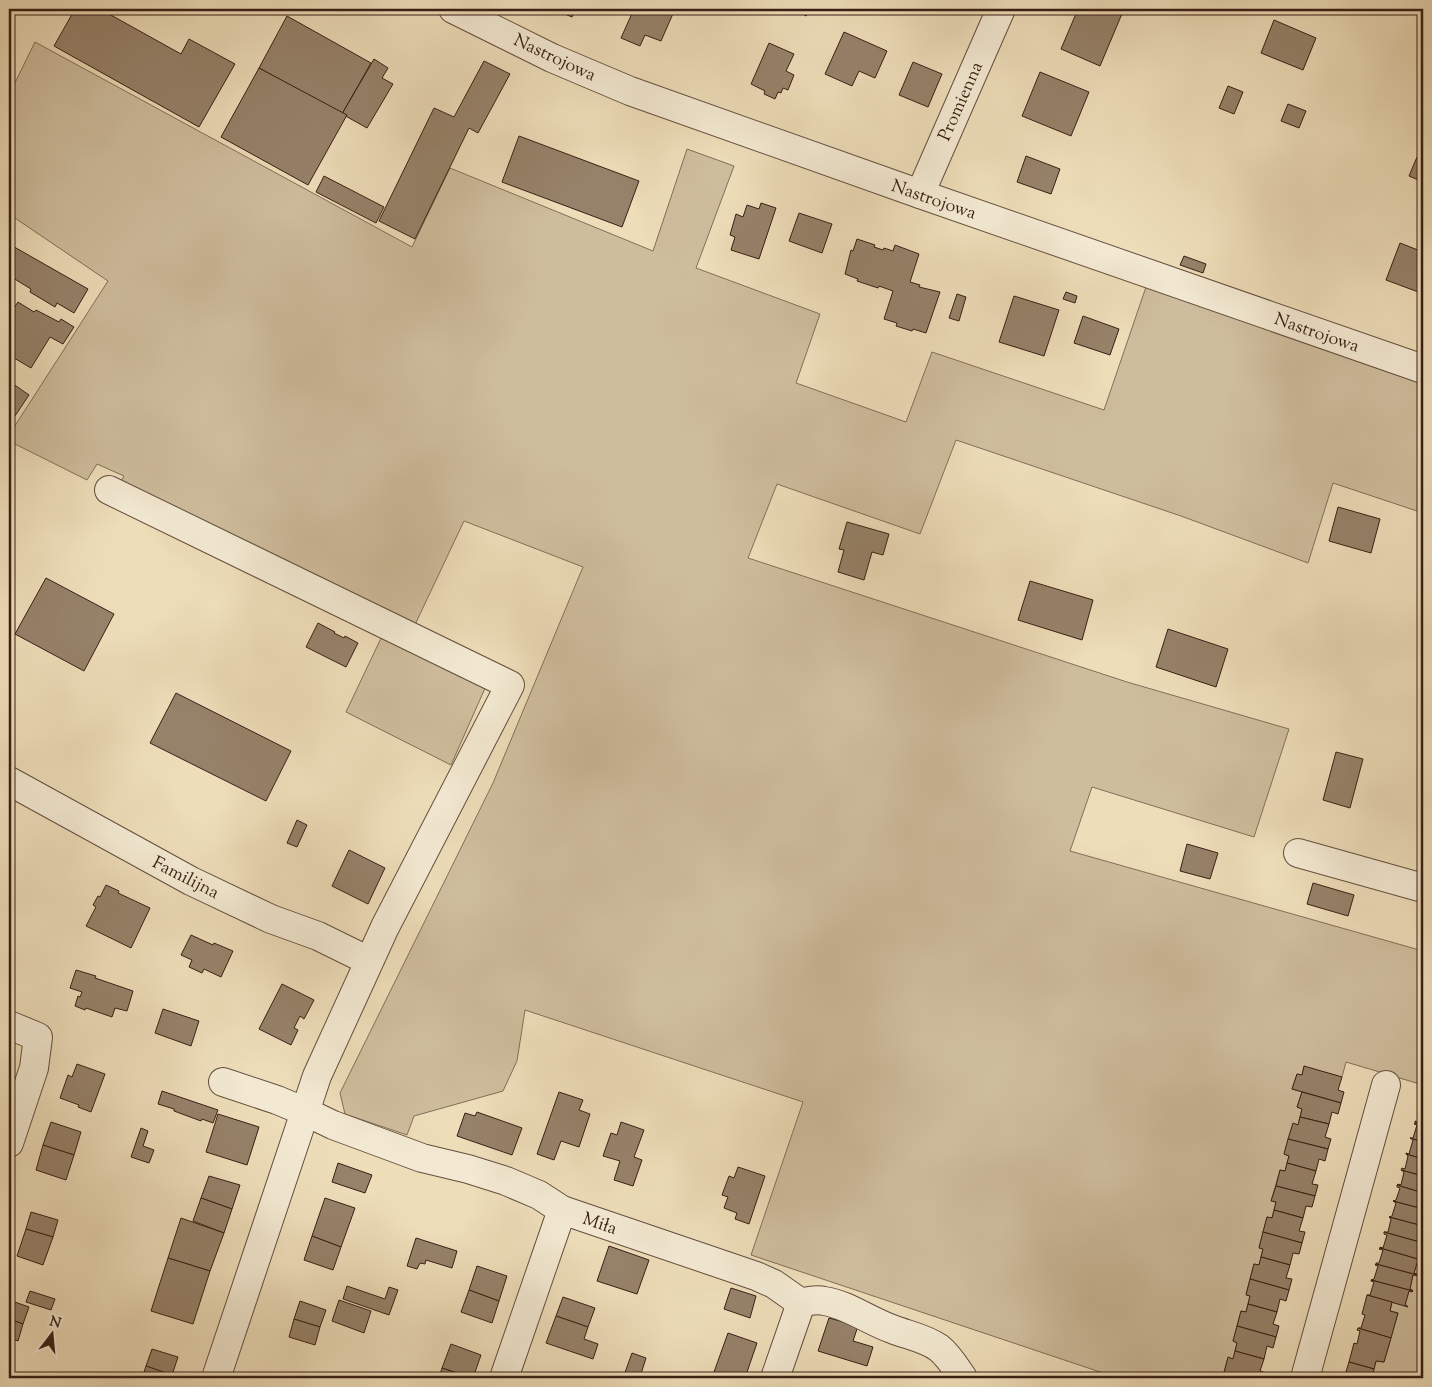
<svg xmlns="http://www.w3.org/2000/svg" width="1432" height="1387" viewBox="0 0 1432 1387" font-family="'Sorts Mill Goudy',serif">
<rect width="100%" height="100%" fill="#edddb9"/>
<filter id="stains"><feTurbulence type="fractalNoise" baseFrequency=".004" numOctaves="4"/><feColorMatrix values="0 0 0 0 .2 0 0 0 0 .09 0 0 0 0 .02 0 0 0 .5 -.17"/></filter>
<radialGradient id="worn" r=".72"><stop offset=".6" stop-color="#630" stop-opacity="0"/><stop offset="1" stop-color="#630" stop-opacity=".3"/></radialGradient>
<!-- green -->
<g fill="#cebd9d" stroke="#836e58">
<polygon points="35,42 412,247 450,168 653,251 687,149 734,166 696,268 820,314 796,383 906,422 932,352 1104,410 1147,284 1423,378 1423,513 1333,483 1308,563 1181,516 956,440 920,534 777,484 748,558 1127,682 1289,729 1254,837 1092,787 1070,851 1423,951 1423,1085 1346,1062 1342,1077 1304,1067 1302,1075 1297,1074 1292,1089 1302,1092 1297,1107 1302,1109 1298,1125 1293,1124 1284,1154 1289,1156 1285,1171 1280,1170 1271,1201 1276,1202 1272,1218 1267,1217 1259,1247 1263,1249 1259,1265 1254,1264 1246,1294 1250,1296 1246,1312 1241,1311 1233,1341 1237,1343 1233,1359 1228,1358 1222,1378 1118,1378 751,1255 803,1102 525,1010 517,1061 503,1091 414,1116 407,1135 345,1114 340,1093 493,783 583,567 464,521 412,631 119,485 124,476 97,464 87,480 9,441 9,435 108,281 9,214 9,95"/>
<polygon points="383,634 486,686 451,765 346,712"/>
<polygon points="1422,1244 1423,1245 1423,1378 1372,1377 1376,1361 1384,1362 1398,1313 1390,1311 1392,1302 1408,1306 1405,1305 1409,1291 1412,1292 1413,1290 1410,1289 1413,1275 1417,1276 1417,1274 1414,1273 1418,1260 1421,1261 1422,1258 1418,1258"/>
</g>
<!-- building -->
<g fill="#96826a" stroke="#381f14">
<polygon points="75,9 100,9 181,54 189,39 235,64 199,127 54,46"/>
<polygon points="553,9 576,9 572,17"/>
<polygon points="634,9 675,9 661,41 645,35 640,46 621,38"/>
<polygon points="777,9 792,9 789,14"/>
<polygon points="794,9 810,9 806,16"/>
<polygon points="1078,9 1124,9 1100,66 1061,49"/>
<polygon points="287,16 371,63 342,114 259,68"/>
<polygon points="1274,20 1316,38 1303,70 1261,53"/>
<polygon points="844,32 887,51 875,78 859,71 852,86 825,74"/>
<polygon points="769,43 794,54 786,71 794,75 788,90 783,88 781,93 778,92 775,99 764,94 765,91 751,84"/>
<polygon points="374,59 388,68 382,78 393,84 367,128 342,114"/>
<polygon points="484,61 510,74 478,133 469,128 415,239 379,221 434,108 454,117"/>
<polygon points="913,62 942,74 928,107 899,95"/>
<polygon points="259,68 347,115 308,185 221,137"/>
<polygon points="1040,72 1089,92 1071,136 1022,116"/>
<polygon points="1228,86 1243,92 1234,114 1219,108"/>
<polygon points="1288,104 1306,111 1299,128 1281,121"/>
<polygon points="519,136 639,181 622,227 502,182"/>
<polygon points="1026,156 1060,169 1051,194 1017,182"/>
<polygon points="1417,157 1423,159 1423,182 1409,176"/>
<polygon points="324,176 384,207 376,223 316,192"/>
<polygon points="761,203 776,208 759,259 731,250 735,237 730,235 736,214 743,217 747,205 759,209"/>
<polygon points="799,213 832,224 822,253 789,241"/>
<polygon points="857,239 875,245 874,247 883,250 884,248 893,251 895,245 919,254 910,282 920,285 919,287 940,292 926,333 913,329 912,331 896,326 897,323 884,319 893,291 879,286 878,288 857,281 858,279 845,274 851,250 853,251"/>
<polygon points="1400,243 1423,252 1423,289 1421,293 1386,280"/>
<polygon points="9,244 88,289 74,313 57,303 55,307 30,292 31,289 13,278 11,281 9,280"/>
<polygon points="1184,256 1206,264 1203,273 1180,265"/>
<polygon points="1066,292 1077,296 1075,303 1063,299"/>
<polygon points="957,294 966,297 959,321 949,318"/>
<polygon points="1014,296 1059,310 1044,356 999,342"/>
<polygon points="18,302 34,312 36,310 59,322 61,319 74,327 63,344 50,337 31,368 9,355 9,315"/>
<polygon points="1083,316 1119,329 1110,355 1074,343"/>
<polygon points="9,381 29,395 9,425"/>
<polygon points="1338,507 1380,519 1371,553 1329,541"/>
<polygon points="847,522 889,534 883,555 872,552 864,580 838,572 844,550 839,549"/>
<polygon points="46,578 114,614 84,671 15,634"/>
<polygon points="1030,581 1093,600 1082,640 1018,620"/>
<polygon points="318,623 335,632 334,633 344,638 345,636 358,643 346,667 306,647"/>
<polygon points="1168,629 1228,649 1216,687 1156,667"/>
<polygon points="176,693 291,751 266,801 150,743"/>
<polygon points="1336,752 1363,759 1350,808 1323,800"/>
<polygon points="297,820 307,825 297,847 287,843"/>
<polygon points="1187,844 1218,853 1210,879 1180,871"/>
<polygon points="349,850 385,868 368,904 332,886"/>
<polygon points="1313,883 1354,895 1348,916 1307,904"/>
<polygon points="106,885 119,891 118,893 150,908 131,948 86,926 96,907 93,905 98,896 100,897"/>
<polygon points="191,935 213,945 214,943 233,951 221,977 204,969 202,973 189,967 192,960 181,955"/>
<polygon points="76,970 96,976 95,978 133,991 127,1011 115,1008 112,1017 86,1008 85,1010 75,1006 78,996 80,997 82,992 70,988"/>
<polygon points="282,984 314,1000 304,1019 300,1016 294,1028 298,1030 291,1045 259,1029"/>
<polygon points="163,1009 199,1021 191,1046 155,1033"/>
<polygon points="77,1064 105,1074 91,1112 78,1107 79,1105 60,1098 68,1075 72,1077"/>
<polygon points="1304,1066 1342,1077 1338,1090 1344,1092 1341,1103 1292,1089 1297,1074 1302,1075"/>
<polygon points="162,1091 218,1110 213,1123 202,1119 201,1121 174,1111 174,1109 158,1104"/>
<polygon points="559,1092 583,1100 579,1110 590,1114 579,1147 561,1141 554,1160 537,1154"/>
<polygon points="1302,1092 1341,1103 1338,1114 1332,1112 1329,1124 1300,1117 1302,1109 1297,1107"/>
<polygon points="1421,1101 1423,1102 1423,1125 1415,1123 1415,1121 1418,1122 1421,1111 1418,1110"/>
<polygon points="477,1112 522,1128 512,1155 457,1136 465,1113 475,1116"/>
<polygon points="218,1114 259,1127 247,1165 206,1152"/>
<polygon points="1300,1117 1329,1124 1325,1137 1331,1139 1328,1149 1288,1139 1293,1123 1298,1125"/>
<polygon points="51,1122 81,1132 74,1155 43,1145"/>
<polygon points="621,1122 644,1130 634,1157 642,1160 633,1186 614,1180 620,1161 603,1156 611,1133 617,1135"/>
<polygon points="1415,1123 1423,1125 1423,1142 1410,1138 1413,1138 1417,1125 1414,1124"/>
<polygon points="141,1128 148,1131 143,1146 154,1150 149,1163 131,1157"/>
<polygon points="1410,1138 1423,1142 1423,1159 1406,1154 1406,1153 1409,1154 1413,1140"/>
<polygon points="1288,1139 1328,1149 1325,1161 1319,1159 1316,1171 1287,1163 1289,1156 1284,1154"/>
<polygon points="43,1145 74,1155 66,1180 36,1170"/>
<polygon points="1406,1154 1423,1159 1423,1176 1401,1170 1402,1168 1405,1169 1408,1156"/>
<polygon points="338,1163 372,1175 365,1193 332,1182"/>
<polygon points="1287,1163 1316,1171 1312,1184 1318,1185 1315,1196 1276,1186 1280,1170 1285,1171"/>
<polygon points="738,1167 765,1176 749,1224 735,1219 737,1213 724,1208 728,1197 722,1195 729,1176 734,1178"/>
<polygon points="1401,1170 1423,1176 1423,1193 1397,1185 1398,1184 1401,1185 1404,1172"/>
<polygon points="209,1176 240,1185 232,1209 201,1198"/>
<polygon points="1397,1185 1423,1193 1423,1209 1393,1201 1396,1200 1400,1188 1397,1187"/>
<polygon points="1276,1186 1315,1196 1312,1207 1306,1206 1303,1218 1274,1210 1276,1202 1271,1201"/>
<polygon points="201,1198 232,1209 224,1233 193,1221"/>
<polygon points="325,1198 355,1208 341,1247 312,1236"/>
<polygon points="1393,1201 1423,1209 1423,1226 1389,1217 1392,1216 1396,1203"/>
<polygon points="1274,1210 1303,1218 1299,1231 1305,1232 1302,1243 1263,1232 1267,1217 1272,1218"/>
<polygon points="31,1212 58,1220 53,1237 26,1229"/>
<polygon points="1389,1217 1423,1226 1423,1243 1384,1232 1388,1232 1391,1219"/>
<polygon points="181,1218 224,1233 210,1271 168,1258"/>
<polygon points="26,1229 53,1237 43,1265 17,1256"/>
<polygon points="1263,1232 1302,1243 1299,1254 1293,1253 1290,1265 1261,1257 1263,1249 1259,1248"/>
<polygon points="1384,1232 1423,1243 1418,1258 1422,1258 1421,1260 1380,1248 1380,1247 1383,1248 1387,1235 1384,1234"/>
<polygon points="312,1236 341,1247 333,1270 304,1260"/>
<polygon points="416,1238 457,1251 452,1268 426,1260 425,1264 420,1263 417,1269 407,1266"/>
<polygon points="609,1246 649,1260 637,1294 597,1281"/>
<polygon points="1380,1248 1421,1260 1421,1261 1418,1260 1414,1273 1417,1274 1417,1275 1376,1264 1376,1263 1379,1263 1383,1250 1379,1249"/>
<polygon points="1261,1257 1290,1265 1286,1278 1292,1279 1289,1290 1250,1279 1254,1264 1259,1265"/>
<polygon points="168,1258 210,1271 193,1324 151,1311"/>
<polygon points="1376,1264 1417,1275 1413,1275 1410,1289 1413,1291 1371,1280 1374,1279 1378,1266 1375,1265"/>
<polygon points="477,1266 507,1276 499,1301 469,1290"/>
<polygon points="1250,1279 1289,1290 1286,1301 1280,1299 1277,1312 1248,1304 1250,1296 1246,1295"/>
<polygon points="1371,1280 1413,1291 1412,1292 1409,1291 1405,1305 1408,1307 1367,1295 1370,1295 1374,1282 1371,1281"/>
<polygon points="347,1286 385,1299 389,1287 398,1290 389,1315 343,1299"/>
<polygon points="731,1288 756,1296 750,1318 724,1309"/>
<polygon points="469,1290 499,1301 492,1323 461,1312"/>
<polygon points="30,1291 55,1299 51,1310 26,1302"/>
<polygon points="1367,1295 1392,1302 1390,1311 1398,1313 1391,1338 1358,1328 1361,1328 1365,1315 1362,1314"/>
<polygon points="563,1297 595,1308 588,1327 556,1316"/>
<polygon points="9,1300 29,1307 23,1324 9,1319"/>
<polygon points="339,1300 371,1311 364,1333 332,1321"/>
<polygon points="300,1301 326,1310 320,1327 294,1319"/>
<polygon points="1248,1304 1277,1312 1273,1324 1279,1326 1276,1337 1237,1326 1241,1311 1246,1312"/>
<polygon points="556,1316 588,1327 584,1339 598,1344 593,1359 546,1343"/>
<polygon points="829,1318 858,1326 853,1341 873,1347 867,1366 818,1351"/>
<polygon points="9,1319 23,1324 18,1341 9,1338"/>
<polygon points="294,1319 320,1327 315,1345 289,1337"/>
<polygon points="1237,1326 1276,1337 1273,1348 1267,1346 1264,1359 1235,1351 1237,1343 1233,1341"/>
<polygon points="1358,1328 1391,1338 1384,1362 1376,1361 1374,1369 1349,1362 1354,1343 1357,1344 1360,1331 1357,1330"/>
<polygon points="728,1333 757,1343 745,1378 731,1378 714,1372"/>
<polygon points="451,1344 481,1355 473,1378 442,1368"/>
<polygon points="152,1349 178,1357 172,1375 146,1366"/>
<polygon points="1235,1351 1264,1359 1260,1371 1266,1373 1265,1378 1243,1378 1224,1373 1228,1357 1233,1359"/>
<polygon points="632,1353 646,1358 640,1377 643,1378 623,1378"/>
<polygon points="1349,1362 1374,1369 1372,1377 1376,1378 1344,1378"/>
<polygon points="146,1366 172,1375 171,1378 142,1378"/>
<polygon points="442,1368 471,1378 439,1378"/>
<polygon points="714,1372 731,1378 712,1378"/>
<polygon points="1224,1373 1243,1378 1222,1378"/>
</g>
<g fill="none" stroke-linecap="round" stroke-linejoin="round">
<defs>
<g id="minor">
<polyline points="453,9 552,58 630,91 920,194 1423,369"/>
<polyline points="920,194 1001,9"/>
<polyline points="109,490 510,685 385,927 317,1076 216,1378"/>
<polyline points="9,781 191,881 271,919 318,936 369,961"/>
<polyline points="1298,853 1423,888"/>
<polyline points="9,1025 38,1037 34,1068 9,1143"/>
<path d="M 223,1082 L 277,1100 L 306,1112 L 333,1125 L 422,1158 L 468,1169 L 506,1181 L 539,1195 L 562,1210 L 756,1276 L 774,1284 L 801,1303 C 808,1301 816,1299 824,1301 C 847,1304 869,1321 892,1329 C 907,1335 925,1338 939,1348 C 949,1356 956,1368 963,1378"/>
<polyline points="504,1378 562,1210"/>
<polyline points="775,1378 801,1303"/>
<polyline points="1305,1378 1386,1085"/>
</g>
</defs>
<!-- minor casing -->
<use href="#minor" stroke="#654e3d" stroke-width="30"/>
<!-- minor -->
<use href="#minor" stroke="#f3e9d2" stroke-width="28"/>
</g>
<g text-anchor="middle" stroke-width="4.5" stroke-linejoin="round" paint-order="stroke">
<!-- street labels -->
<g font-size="18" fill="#381f14" stroke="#f3e9d2">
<text transform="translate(555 57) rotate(25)" y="6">Nastrojowa</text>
<text transform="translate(960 101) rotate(-66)" y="6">Promienna</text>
<text transform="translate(934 199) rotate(19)" y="6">Nastrojowa</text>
<text transform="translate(1317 332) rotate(19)" y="6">Nastrojowa</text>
<text transform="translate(186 877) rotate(27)" y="6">Familijna</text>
<text transform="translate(600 1223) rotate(19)" y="6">Miła</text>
</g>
</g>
<!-- margin -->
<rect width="1432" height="1387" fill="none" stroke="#edddb9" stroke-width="30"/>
<rect x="10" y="10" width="1412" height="1367" fill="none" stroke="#381f14" stroke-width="2.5"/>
<rect x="15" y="15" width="1402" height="1357" fill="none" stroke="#381f14"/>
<!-- north arrow -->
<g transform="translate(52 1334) rotate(16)" stroke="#f3e9d2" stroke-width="4" paint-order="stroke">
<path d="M0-4L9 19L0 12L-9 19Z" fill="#381f14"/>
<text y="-8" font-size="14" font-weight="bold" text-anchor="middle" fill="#381f14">N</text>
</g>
<rect width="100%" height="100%" filter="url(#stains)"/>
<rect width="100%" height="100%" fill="url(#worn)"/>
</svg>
